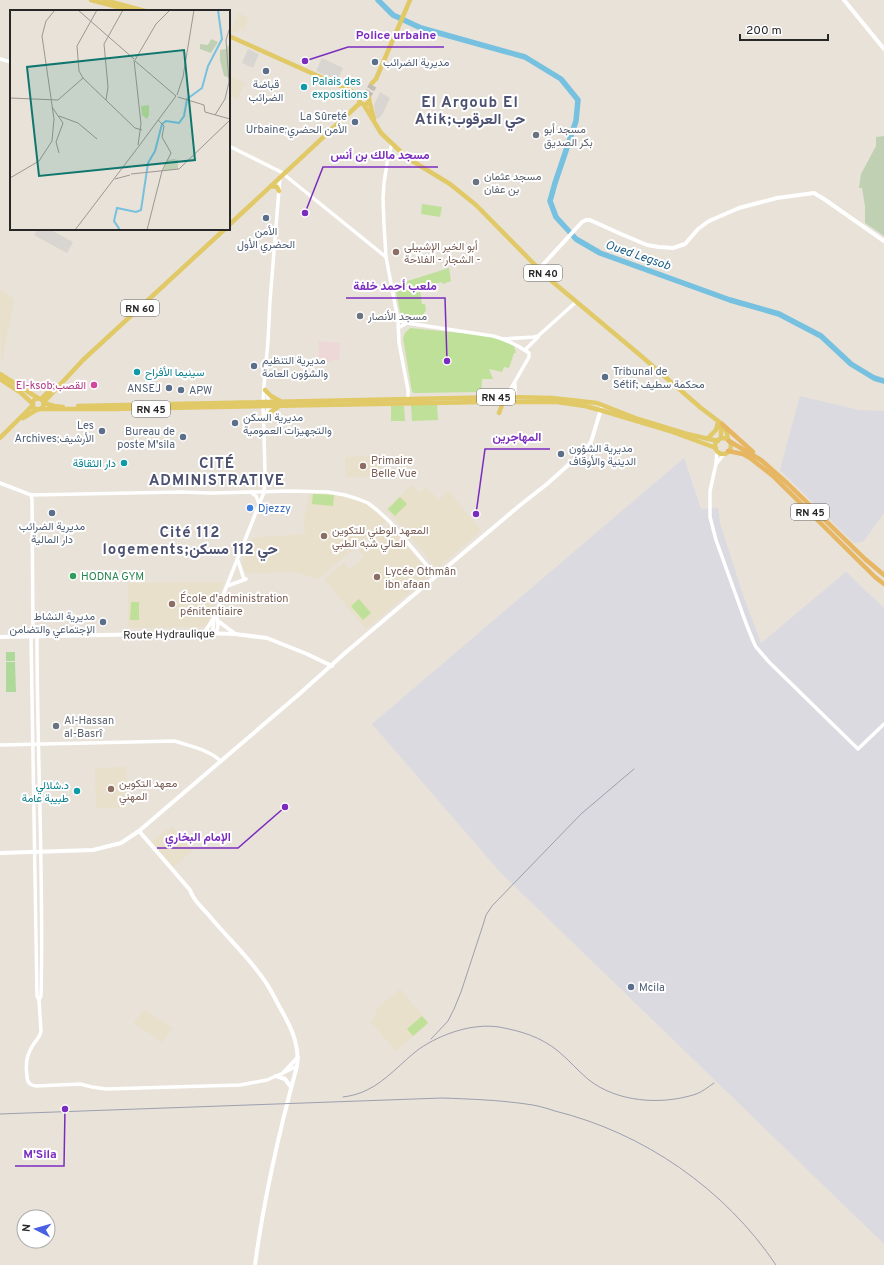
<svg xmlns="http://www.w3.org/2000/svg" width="884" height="1265" viewBox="0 0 884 1265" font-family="Overpass,Vazirmatn,sans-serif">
<rect width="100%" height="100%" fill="#e8e2d9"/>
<!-- industrial -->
<g fill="#dcdae1">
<polygon points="800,396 859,410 884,411 884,513 863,542 854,543 780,470"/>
<polygon points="684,458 701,509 718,508 720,523 743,595 761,643 846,572 884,608 884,1244 501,873 372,724"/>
</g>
<!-- education -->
<g fill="#e8e0ca">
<polygon points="238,13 249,18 244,30 239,28 237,33 231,31"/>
<polygon points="231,77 245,83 237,99 229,95 229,82"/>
<polygon points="0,289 14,299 14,303 12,305 13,307 1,365"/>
<polygon points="381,455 380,476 346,477 345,457"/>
<polygon points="411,485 420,493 426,487 439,500 448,490 481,531 437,568 386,509"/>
<polygon points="310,493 324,493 354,498 366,504 387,521 318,579 296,572 245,573 242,563 252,538 305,534 304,519"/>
<polygon points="389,525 431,574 366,629 324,579 344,563 349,569 358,562 364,556 359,550"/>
<polygon points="224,582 207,625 204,627 132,628 128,626 128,583"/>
<polygon points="125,767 126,769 127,808 96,808 95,768"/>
<polygon points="172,826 192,851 173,867 152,842"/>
<polygon points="400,989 429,1023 396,1051 370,1021 378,1014 375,1010"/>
<polygon points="144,1009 173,1028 162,1042 134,1023"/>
</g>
<!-- medical -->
<polygon fill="#eed7d7" points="319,341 340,343 339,360 332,360 331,362 318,362"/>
<!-- green -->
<g fill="#aed99b">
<rect x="6" y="652" width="9" height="9"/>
<polygon points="6,662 15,662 16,692 6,692"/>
</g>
<!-- cemetery -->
<polygon fill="#c0d0b2" points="884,136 884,236 865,223 865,206 862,188 859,188 861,174 876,146 876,137"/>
<!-- pitch -->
<g fill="#bee098">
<polygon points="422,204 442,207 440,217 421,214"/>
<polygon points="449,268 451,281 443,284 442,282 428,285 428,288 420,291 422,304 425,304 426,311 424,312 426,321 401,318 395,285"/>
<polygon points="410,328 491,336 514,346 516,353 514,353 509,368 504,367 502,372 489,369 493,379 482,379 481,392 414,393 412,392 403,338 405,333"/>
<polygon points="411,405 437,405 438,420 412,421"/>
<polygon points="391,406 404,406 405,421 391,421"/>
<polygon points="313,494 334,495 333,506 312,504"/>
<polygon points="400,497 407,504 395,516 388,509"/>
<polygon points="359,599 371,613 363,620 351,606"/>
<polygon points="131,602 139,602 139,620 130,620"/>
<polygon points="422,1016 428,1023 413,1036 407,1029"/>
</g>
<!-- plaza -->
<g fill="#d9d5d0">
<polygon points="248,49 259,54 253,68 242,63"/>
<polygon points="322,58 343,68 337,81 316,71"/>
<polygon points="380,92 390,98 382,115 378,119 376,118 374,105"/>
<polygon points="38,229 49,229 73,242 67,253 34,235"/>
</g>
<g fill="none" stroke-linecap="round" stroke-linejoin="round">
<!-- river -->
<polyline stroke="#76c0e0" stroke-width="5.5" points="378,0 393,15 421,28 525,57 561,79 578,100 576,121 555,183 550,201 556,217 576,239 600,253 730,300 779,314 821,336 851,364 874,378 884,381"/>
<!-- primary-tunnel -->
<g stroke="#c1bdb5" stroke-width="4.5" stroke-dasharray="4.5 2" stroke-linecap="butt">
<polyline points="366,94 372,83"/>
<polyline points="369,96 375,85"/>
</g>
<!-- tertiary -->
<g stroke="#fff" stroke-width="3.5">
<polyline points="0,59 11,62"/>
<polyline points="392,144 388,157 384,183 383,198 384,225 386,257 398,320 399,343 408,390 408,400"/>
<polyline points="229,146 281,172 386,257"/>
<path d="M 398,320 L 407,323 L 493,336 C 505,339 519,346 529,353 L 529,357 L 506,397"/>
<polyline points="398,328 407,323"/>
<polyline points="502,339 534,337 538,336 576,302"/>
<polyline points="525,350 538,337"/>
<polyline points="515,384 515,398"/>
<polyline points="266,418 269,403 267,393"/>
<polyline points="717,450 716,464 710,491 710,517 716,540 747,626 754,643 756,647 769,662 858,749 884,724"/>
<polyline points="717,463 725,453"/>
<polyline points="0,483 31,495 180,492 211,493 291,491 328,492 345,495 358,499 368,503 377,510 390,522 436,576"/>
<polyline points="252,493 256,496 259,504"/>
<path d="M 31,495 L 32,500 L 33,632 L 31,637 L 37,996 L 39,1000 L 41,1031 C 40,1037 36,1040 33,1045 C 27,1054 25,1064 27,1075 C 27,1082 29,1085 36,1086 L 80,1084 L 92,1087 L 106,1089 L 240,1085 L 267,1080 L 283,1073 L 297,1066"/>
<polyline points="238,561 244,579"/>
<polyline points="227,586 246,579"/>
<polyline points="215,633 213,629 214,618 264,492 265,471 263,404 264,386 268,341 270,301 280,177"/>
<path d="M 215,633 C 220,628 218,620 216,614"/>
<path d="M 35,635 L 37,637 C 37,757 44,876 41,996 L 39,1000"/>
<path d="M 0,745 L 175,741 C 192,747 207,749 221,761"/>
</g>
<!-- secondary -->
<g stroke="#fff" stroke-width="4">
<polyline points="844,0 884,49"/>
<polyline points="539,269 582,222 586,220 590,220 621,234 647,245 659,247 673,248 685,244 698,229 709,221 739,208 777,198 814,193 824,199 884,241"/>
<polyline points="218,621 234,633"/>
<polyline points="204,633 214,618"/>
<polyline points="0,637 204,633 235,634 267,638 307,654 332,666"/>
<polyline points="0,853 93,850 121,843 139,831"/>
<polyline points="283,1073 298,1057"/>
<polyline points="276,1076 285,1079 291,1087"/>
<path d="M 255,1265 C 264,1197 279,1132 297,1066 C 300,1044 290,1025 279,1006 C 274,996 269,986 262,977 C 247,956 228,938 212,919 C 205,910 193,901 190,890 L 139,831 L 297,696 L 345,653 L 519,506 L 547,484 L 585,450 L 591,442 L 601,409"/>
</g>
<!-- primary -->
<g stroke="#e0c966" stroke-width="4.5">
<polyline points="91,0 133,11"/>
<polyline points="104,0 145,11"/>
<polyline points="229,36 356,93"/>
<polyline points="372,83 376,79 410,0"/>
<path d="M 359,99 L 360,103 C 372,109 372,91 361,96"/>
<polyline points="369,100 374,119"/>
<polyline points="364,105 381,133 401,152 409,159 450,184 476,205 539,269 554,283 640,355 701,408 722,424 727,433 728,440"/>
<polyline points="271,186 277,187 279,191"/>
<polyline points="229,225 360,103"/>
<polyline points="0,374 38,398"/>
<polyline points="0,379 21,393 33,404"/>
<polyline points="265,390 271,396 280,401"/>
<circle cx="38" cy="404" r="5.5"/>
<polyline points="41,399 48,392 54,389"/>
<polyline points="44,402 83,360 225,229"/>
<polyline points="44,403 54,406 63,407"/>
<polyline points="78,406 506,397 552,398 597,403 638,419 687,434 718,441"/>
<polyline points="39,409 112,409 483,402 557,402 585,406 600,410 670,431 716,448"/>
<polyline points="499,413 503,402"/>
<polyline points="23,418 38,409"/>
<polyline points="264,421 270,413 278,407"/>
<polyline points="719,424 721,430 721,438"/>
<polyline points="0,438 33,405"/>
<circle cx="723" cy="446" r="8"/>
<polyline points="707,439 716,430 718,422"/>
</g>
<!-- trunk -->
<g stroke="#e6b663" stroke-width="4.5">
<polyline points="722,424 753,452"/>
<polyline points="729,441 761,460 787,483 865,559 884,575"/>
<polyline points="728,451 743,454 750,458 773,476 875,577 884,584"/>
</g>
<!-- rail -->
<g stroke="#9d9faf" stroke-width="1">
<polyline points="431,1039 448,1021 454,1009 461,992 483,925 486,915 492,906 581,814 634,769"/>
<path d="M 343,1097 C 351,1096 359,1094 367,1090 C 386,1081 402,1062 419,1049 C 441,1034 472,1023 499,1027 C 521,1031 541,1037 558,1051 C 569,1060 578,1071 589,1080 C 617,1102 660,1105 693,1095 C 701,1093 708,1087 714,1083"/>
<path d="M 0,1114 L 442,1098 C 470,1099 498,1100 526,1104 C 536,1105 546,1108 555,1111 C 644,1133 725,1189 776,1265"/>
</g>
</g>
<!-- markers -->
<g fill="#5c6f8a" stroke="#fff" stroke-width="1.5">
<circle cx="375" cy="62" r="4"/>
<circle cx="266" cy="71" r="4"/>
<circle cx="355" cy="122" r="4"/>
<circle cx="266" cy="218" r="4"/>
<circle cx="254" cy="366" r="4"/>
<circle cx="605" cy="377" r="4"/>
<circle cx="169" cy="388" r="4"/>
<circle cx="181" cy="390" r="4"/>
<circle cx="235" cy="423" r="4"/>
<circle cx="102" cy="431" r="4"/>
<circle cx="183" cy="437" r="4"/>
<circle cx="561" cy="454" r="4"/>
<circle cx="52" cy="513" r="4"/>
<circle cx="103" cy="622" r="4"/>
<circle cx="631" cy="987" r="4"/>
</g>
<g fill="#0f9aa8" stroke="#fff" stroke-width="1.5">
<circle cx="304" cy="87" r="4"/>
<circle cx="137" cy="372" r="4"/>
<circle cx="124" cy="463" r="4"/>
<circle cx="77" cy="791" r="4"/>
</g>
<g fill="#6b7280" stroke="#fff" stroke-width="1.5">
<circle cx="536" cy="135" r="4"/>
<circle cx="476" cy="182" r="4"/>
<circle cx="360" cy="316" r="4"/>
<circle cx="56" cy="726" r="4"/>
</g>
<g fill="#8d6e63" stroke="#fff" stroke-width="1.5">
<circle cx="396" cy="252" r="4"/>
<circle cx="363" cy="466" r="4"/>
<circle cx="324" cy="536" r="4"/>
<circle cx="377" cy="577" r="4"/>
<circle cx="172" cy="604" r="4"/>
<circle cx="111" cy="789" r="4"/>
</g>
<circle fill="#d1479c" stroke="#fff" stroke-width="1.5" cx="94" cy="385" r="4"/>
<circle fill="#3f7fe0" stroke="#fff" stroke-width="1.5" cx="250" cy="508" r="4"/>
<circle fill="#2e9e5b" stroke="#fff" stroke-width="1.5" cx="73" cy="576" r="4"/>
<g text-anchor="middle" stroke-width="4" stroke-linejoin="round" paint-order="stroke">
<!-- shield labels -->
<g fill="#fff" stroke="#686868" stroke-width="1">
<rect x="524" y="265" width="38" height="16" rx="3"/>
<rect x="121" y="300" width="38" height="16" rx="3"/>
<rect x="477" y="389" width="38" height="16" rx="3"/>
<rect x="132" y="401" width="38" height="16" rx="3"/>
<rect x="791" y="504" width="38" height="16" rx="3"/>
</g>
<g font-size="10" font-weight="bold" fill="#272727">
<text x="543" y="277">RN 40</text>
<text x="140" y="312">RN 60</text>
<text x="496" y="401">RN 45</text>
<text x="151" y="413">RN 45</text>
<text x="810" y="516">RN 45</text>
</g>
<!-- service labels -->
<g font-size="11" fill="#4e5e75" stroke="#fff" text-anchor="start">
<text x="383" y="66">مديرية الضرائب</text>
<text x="266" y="88" text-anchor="middle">قباضة<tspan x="266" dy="13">الضرائب</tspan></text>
<text x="347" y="120" text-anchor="end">La Sûreté<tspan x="347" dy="13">Urbaine;الأمن الحضري</tspan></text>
<text x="266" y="235" text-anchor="middle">الأمن<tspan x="266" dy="13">الحضري الأول</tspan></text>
<text x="262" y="364">مديرية التنظيم<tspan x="262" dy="13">والشؤون العامة</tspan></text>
<text x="613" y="375">Tribunal de<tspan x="613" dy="13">Sétif; محكمة سطيف</tspan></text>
<text x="161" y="392" text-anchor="end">ANSEJ</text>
<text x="189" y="394">APW</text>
<text x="243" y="421">مديرية السكن<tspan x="243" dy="13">والتجهيزات العمومية</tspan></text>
<text x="94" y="429" text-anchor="end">Les<tspan x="94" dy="13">Archives;الأرشيف</tspan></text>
<text x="175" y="435" text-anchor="end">Bureau de<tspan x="175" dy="13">poste M'sila</tspan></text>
<text x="569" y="452">مديرية الشؤون<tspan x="569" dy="13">الدينية والأوقاف</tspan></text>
<text x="52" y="530" text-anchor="middle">مديرية الضرائب<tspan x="52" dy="13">دار المالية</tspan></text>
<text x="95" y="620" text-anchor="end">مديرية النشاط<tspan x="95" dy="13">الإجتماعي والتضامن</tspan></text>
<text x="639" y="991">Mcila</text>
</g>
<!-- culture labels -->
<g font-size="11" fill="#0d838f" stroke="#fff" text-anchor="start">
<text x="312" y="85">Palais des<tspan x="312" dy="13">expositions</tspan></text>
<text x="145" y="376">سينيما الأفراح</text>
<text x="116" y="467" text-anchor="end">دار الثقاقة</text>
<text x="69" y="789" text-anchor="end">د.شلالي<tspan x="69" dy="13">طبيبة عامة</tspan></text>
</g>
<!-- worship labels -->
<g font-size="11" fill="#5b616d" stroke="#fff" text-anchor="start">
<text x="544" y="133">مسجد أبو<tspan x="544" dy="13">بكر الصديق</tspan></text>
<text x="484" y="180">مسجد عثمان<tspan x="484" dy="13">بن عفان</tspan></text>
<text x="368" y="320">مسجد الأنصار</text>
<text x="64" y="724">Al-Hassan<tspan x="64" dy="13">al-Basrî</tspan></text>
</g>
<!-- education labels -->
<g font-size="11" fill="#785e54" stroke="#fff" text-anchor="start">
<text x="404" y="250">أبو الخير الإشبيلي<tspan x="404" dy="13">الشجار - الفلاحة -</tspan></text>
<text x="371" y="464">Primaire<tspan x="371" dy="13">Belle Vue</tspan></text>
<text x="332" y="534">المعهد الوطني للتكوين<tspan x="332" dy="13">العالي شبه الطبي</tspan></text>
<text x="385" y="575">Lycée Othmân<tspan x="385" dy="13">ibn afaan</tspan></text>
<text x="180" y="602">École d'administration<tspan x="180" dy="13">pénitentiaire</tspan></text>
<text x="119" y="787">معهد التكوين<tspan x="119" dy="13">المهني</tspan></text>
</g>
<!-- hotel labels -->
<g font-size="11" fill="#b23c85" stroke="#fff" text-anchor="end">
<text x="86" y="389">El-ksob;القصب</text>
</g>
<!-- shop labels -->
<g font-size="11" fill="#366cbe" stroke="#fff" text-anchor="start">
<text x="258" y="512">Djezzy</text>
</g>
<!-- leisure labels -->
<g font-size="11" fill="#27864d" stroke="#fff" text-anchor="start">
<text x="81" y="580">HODNA GYM</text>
</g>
<!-- street labels -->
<g font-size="11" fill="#272727" stroke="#fff">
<text transform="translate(169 634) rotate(-1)" y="4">Route Hydraulique</text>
</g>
<!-- water labels -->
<g font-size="12" font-style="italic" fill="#1b5d87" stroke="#fff">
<text transform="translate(638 255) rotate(19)" y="4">Oued Legsob</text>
</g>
<!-- district labels -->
<g font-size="15" font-weight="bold" letter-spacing="1" fill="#4d5272" stroke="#fff">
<text x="470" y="107">El Argoub El<tspan x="470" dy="17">Atik;حي العرقوب</tspan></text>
<text x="217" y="468">CITÉ<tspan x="217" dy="17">ADMINISTRATIVE</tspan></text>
<text x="190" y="537">Cité 112<tspan x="190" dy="17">logements;حي 112 مسكن</tspan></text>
</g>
</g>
<!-- overview -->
<g transform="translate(10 10)">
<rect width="220" height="220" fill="#e8e2d9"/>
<path d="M 201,29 L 208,32 L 201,43 L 190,39 L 190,34 L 198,35 ZM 218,35 L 220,37 L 220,68 L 214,66 L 210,50 L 210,40 L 216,39 L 216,42 ZM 164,149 L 168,150 L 168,159 L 153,161 L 158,150 Z" fill="#c0d0b2"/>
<path d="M 139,95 L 139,105 L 137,109 L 132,105 L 131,96 Z" fill="#bee098"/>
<path fill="none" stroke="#76c0e0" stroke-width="2" d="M 110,220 L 104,211 L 107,198 L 126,202 L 131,200 L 138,153 L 145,141 L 152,114 L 156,111 L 169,113 L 174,106 L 177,89 L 192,78 L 198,56 L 212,29 L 208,0"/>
<path fill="none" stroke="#9b9792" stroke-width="1" d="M 68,0 L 124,49M 124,50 L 131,114 L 128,135M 125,50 L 146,14 L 160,0M 125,51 L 166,86M 73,68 L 69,61 L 67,36 L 87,0M 167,85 L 173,67 L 184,0M 168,87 L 194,95 L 195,102 L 220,109M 0,88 L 48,90 L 73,68 L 125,118 L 132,120M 96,90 L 98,77 L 94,34 L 113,0M 42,97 L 53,113 L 46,132 L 49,143M 205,105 L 215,89 L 219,72 L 216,30 L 220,17M 49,106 L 68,113 L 87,129M 129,136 L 166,86M 121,164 L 169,159 L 220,110M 0,168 L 29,151 L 42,131 L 44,109 L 32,26 L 36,11 L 45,0M 105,169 L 120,165M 65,220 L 129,136M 137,220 L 152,161 L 161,143 L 152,127 L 154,116 L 148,110"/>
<path fill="#0f766e" fill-opacity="0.15" stroke="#0f766e" stroke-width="2" d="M 174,40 L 185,150 L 29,166 L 17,57 Z"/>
<rect width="220" height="220" fill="none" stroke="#272727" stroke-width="2"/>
</g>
<!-- callouts -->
<path fill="none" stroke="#7b2cbf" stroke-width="1.5" d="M305 61L348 47H444M305 213L323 167H438M447 361L445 298H346M476 514L485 449H550M285 807L238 848H157M65 1109L64 1166H15"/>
<g fill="#7b2cbf" stroke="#fff" stroke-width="1.5">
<circle cx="305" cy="61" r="4"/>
<circle cx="305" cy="213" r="4"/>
<circle cx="447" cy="361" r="4"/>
<circle cx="476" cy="514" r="4"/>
<circle cx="285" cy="807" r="4"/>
<circle cx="65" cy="1109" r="4"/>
</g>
<g font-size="12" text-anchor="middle" font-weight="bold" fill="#7b2cbf" stroke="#fff" stroke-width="4" stroke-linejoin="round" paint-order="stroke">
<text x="396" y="39">Police urbaine</text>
<text x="380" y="159">مسجد مالك بن أنس</text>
<text x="395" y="290">ملعب أحمد خلفة</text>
<text x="517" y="441">المهاجرين</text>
<text x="198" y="841">الإمام البخاري</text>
<text x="40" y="1158">M'Sila</text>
</g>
<!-- north arrow -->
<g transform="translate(36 1229) rotate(276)"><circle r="19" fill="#ffffff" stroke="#a9a9a9"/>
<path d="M0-3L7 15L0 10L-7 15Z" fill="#4960e5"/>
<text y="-6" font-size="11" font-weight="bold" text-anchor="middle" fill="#272727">N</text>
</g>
<!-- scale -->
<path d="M740 34v6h88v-6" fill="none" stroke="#272727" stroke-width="2"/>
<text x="746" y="34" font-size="12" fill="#272727" stroke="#ffffff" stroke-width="3" paint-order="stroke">200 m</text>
</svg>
